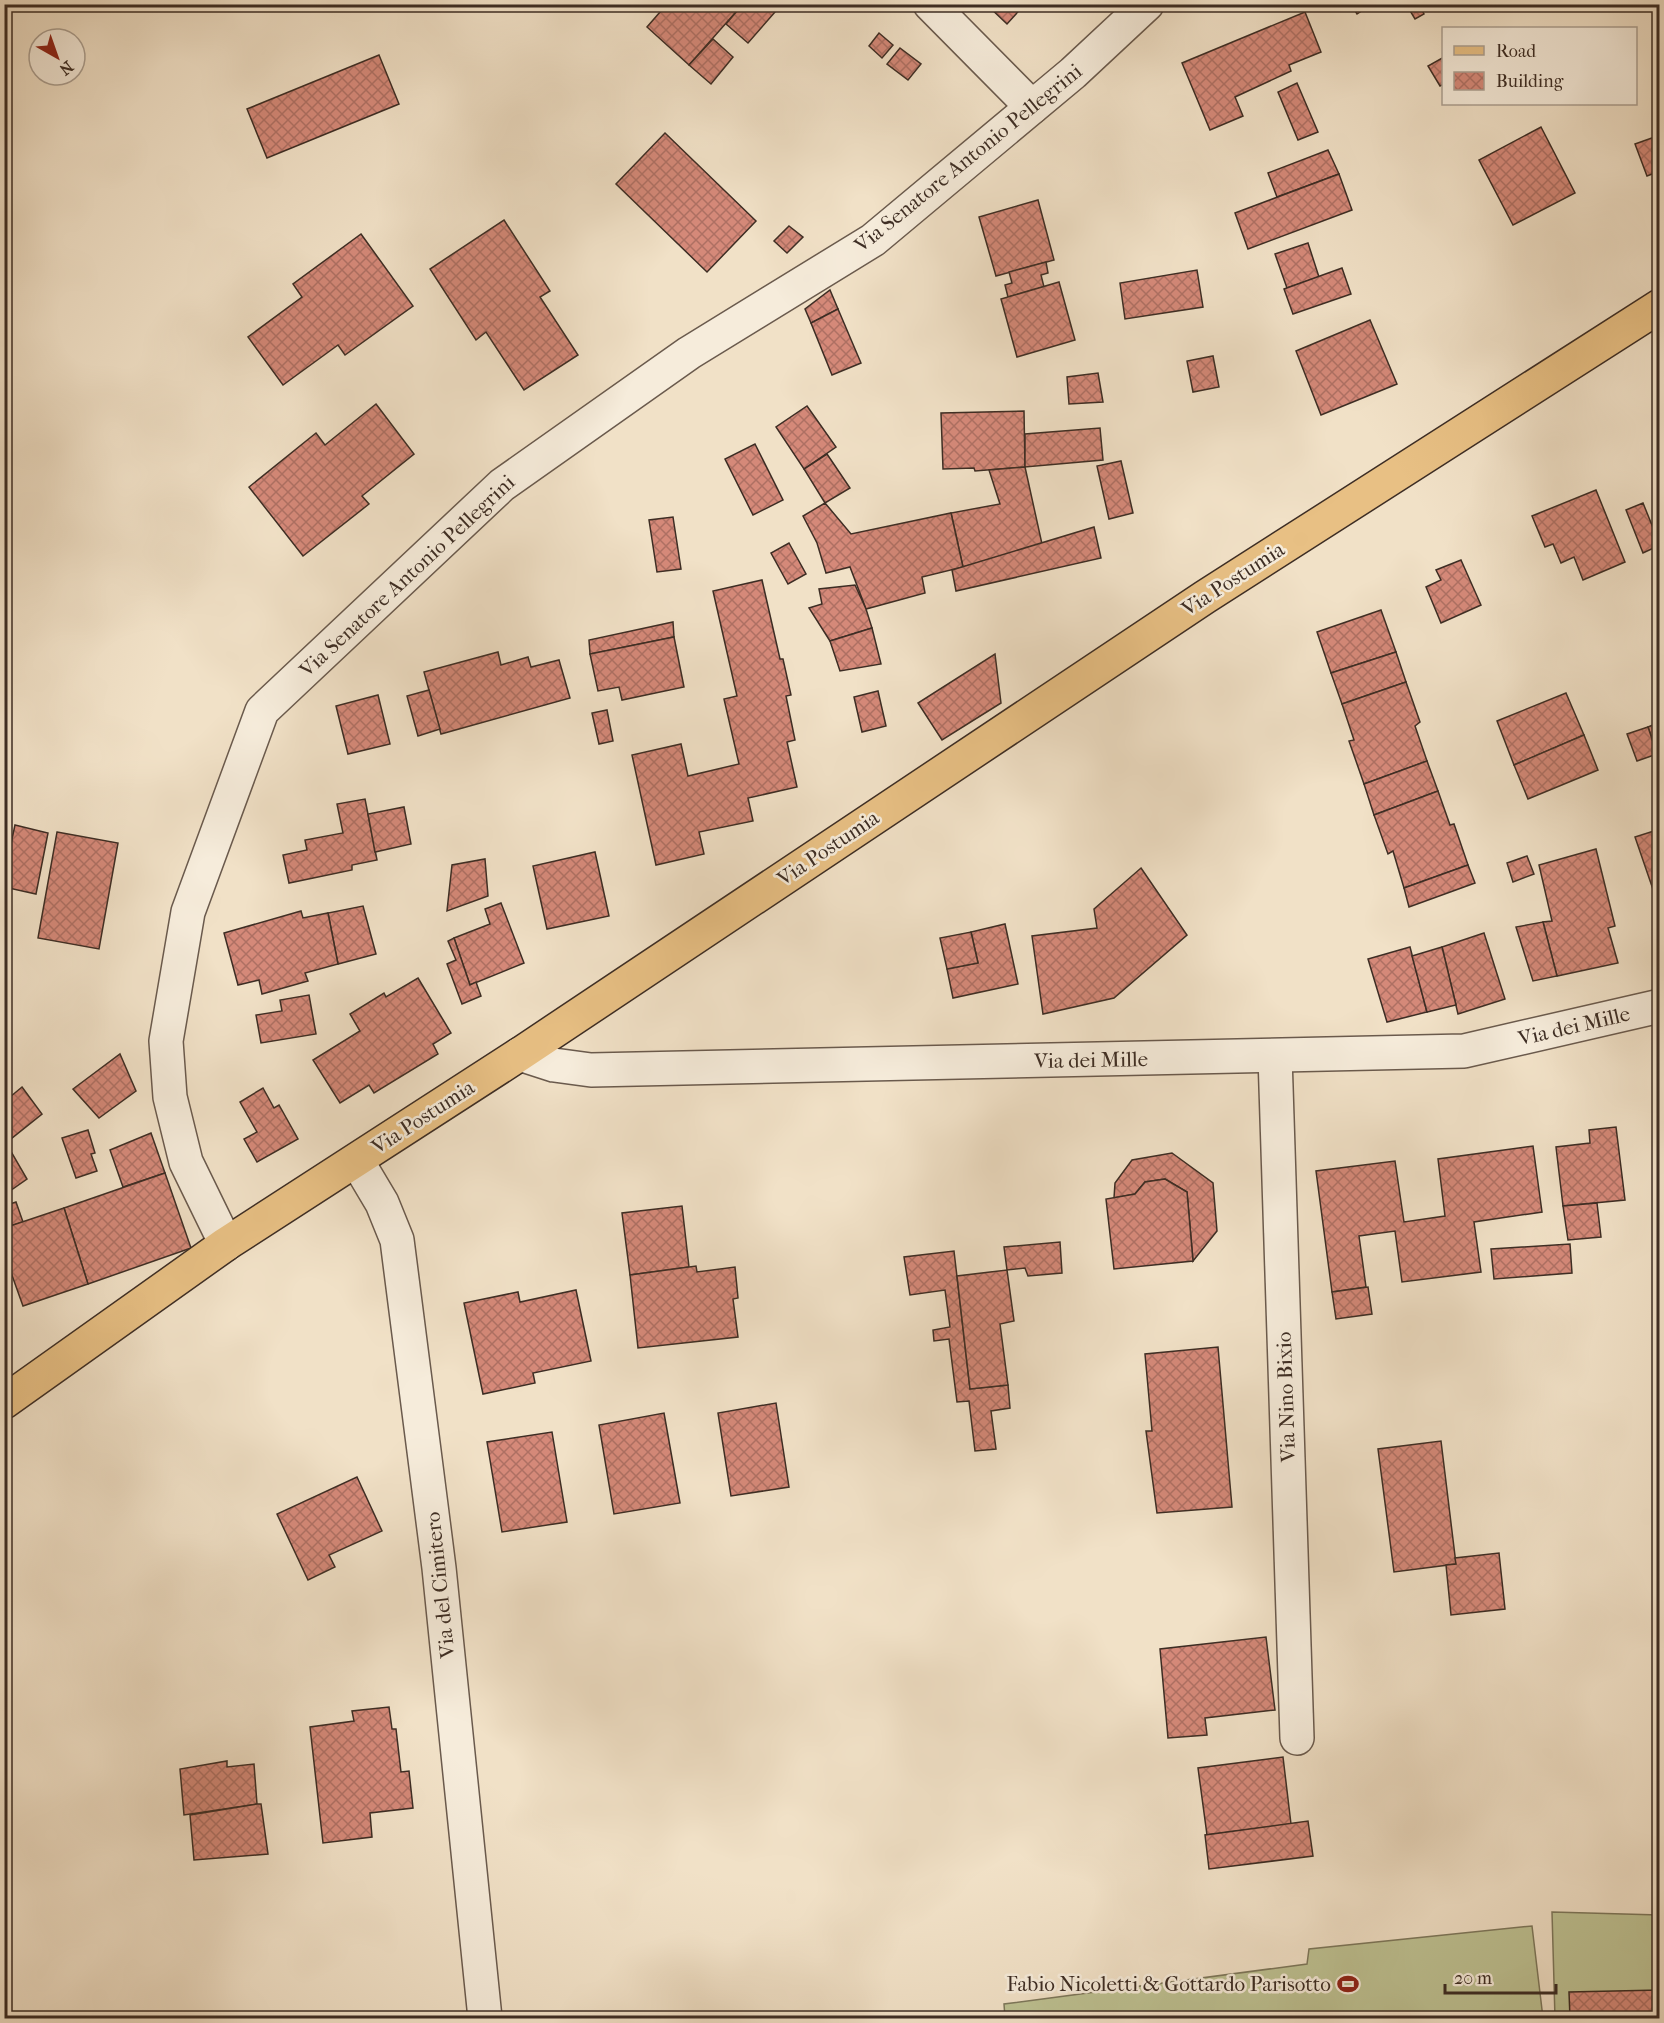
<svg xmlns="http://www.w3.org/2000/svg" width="1664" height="2023" viewBox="0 0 1664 2023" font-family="'IM FELL French Canon',serif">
<defs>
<pattern id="building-cross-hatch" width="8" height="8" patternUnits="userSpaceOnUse" patternTransform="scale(1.5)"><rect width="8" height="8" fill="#d58979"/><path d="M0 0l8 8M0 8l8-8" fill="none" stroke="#ae7063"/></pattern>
</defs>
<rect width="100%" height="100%" fill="#f1e1c7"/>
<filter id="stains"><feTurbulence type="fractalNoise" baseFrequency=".00333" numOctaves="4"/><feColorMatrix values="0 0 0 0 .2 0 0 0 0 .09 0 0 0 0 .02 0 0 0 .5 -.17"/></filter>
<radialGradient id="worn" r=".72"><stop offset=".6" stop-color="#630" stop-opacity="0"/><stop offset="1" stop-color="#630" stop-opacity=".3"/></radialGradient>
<!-- garden -->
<g fill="#bec293" stroke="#7e785c" stroke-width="1.5">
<polygon points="1552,1912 1659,1915 1659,2018 1555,2018"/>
<polygon points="1532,1926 1543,2018 1005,2018 1004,2004 1307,1964 1309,1949"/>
</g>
<!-- building -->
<g fill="url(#building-cross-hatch)" stroke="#3d2d24" stroke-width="1.5">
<polygon points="667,4 743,4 689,65 647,27"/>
<polygon points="743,4 782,4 748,43 726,24"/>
<polygon points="986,4 1025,4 1007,24"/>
<polygon points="1351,4 1372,4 1357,14"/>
<polygon points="1406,4 1419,4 1424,14 1415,19"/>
<polygon points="1305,12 1321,52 1289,65 1291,71 1235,97 1243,116 1210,130 1182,63"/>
<polygon points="879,33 893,45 882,58 869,46"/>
<polygon points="713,39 733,57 711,84 689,65"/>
<polygon points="900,48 921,64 908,80 887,64"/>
<polygon points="379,55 399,104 267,158 247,109"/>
<polygon points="1444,57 1444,84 1440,86 1428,66"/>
<polygon points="1297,83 1318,132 1298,140 1278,92"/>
<polygon points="1541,127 1575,193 1513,225 1479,160"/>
<polygon points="665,133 756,221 707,272 616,184"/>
<polygon points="1660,135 1660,171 1647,176 1635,144"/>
<polygon points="1328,150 1339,174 1277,197 1268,173"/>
<polygon points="1339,174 1352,210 1248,249 1235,213"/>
<polygon points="1038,200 1054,260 996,276 979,217"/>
<polygon points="504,220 550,291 540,297 578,355 524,390 486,332 476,340 430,269"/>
<polygon points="789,226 803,237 787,253 774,241"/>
<polygon points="361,234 413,306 345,355 338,345 283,385 248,337 302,297 293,284"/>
<polygon points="1308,243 1319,277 1287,288 1275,254"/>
<polygon points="1046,262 1048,273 1041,275 1044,287 1008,297 1005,285 1012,283 1009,272"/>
<polygon points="1342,268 1351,294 1293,314 1284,289"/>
<polygon points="1197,270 1203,307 1125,319 1120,283"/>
<polygon points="1059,282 1075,340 1017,357 1001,299"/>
<polygon points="830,290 838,309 811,323 805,309"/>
<polygon points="838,309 861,363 832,375 811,323"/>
<polygon points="1370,320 1397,384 1321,415 1296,351"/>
<polygon points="1213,356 1219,387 1193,392 1187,361"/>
<polygon points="1098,373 1103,402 1069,404 1067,377"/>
<polygon points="376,404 414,454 362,496 369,504 303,556 249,487 316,433 325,445"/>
<polygon points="807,406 836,447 804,469 776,427"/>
<polygon points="1024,411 1025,467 975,471 974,468 943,469 941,413"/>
<polygon points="1100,428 1103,460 1025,467 1025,434"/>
<polygon points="755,444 783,500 753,515 725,459"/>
<polygon points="827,454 850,488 825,503 804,469"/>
<polygon points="1121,461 1133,513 1109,519 1097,466"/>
<polygon points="1025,467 1042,544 963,567 951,513 1000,504 989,470"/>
<polygon points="1596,490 1625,562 1583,580 1574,557 1561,563 1553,544 1545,547 1532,516"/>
<polygon points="825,503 851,534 951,513 963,567 922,577 925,593 866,609 850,567 826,573 817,543 803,516"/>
<polygon points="1643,503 1660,545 1643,553 1626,510"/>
<polygon points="673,517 681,569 657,572 649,520"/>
<polygon points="1094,527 1101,558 956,591 952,570"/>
<polygon points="789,543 806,574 788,584 771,553"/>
<polygon points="1461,560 1481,605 1441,623 1426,587 1441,580 1436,570"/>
<polygon points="762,580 780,659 783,659 791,695 786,696 795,740 787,742 797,787 748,798 753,821 699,832 704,854 656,865 632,755 681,744 688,776 739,764 724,699 737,696 713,591"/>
<polygon points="855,585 866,609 872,628 830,641 809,608 822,604 819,589"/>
<polygon points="1381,610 1396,652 1331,673 1317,632"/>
<polygon points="673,622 674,637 590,654 589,640"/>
<polygon points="872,628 881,664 840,671 830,641"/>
<polygon points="674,637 684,687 622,700 619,687 598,691 590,654"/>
<polygon points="498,652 501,665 528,657 531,667 559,660 570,698 441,734 424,672"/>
<polygon points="1396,652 1406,682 1342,704 1331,673"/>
<polygon points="995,654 1001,703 942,740 918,703"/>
<polygon points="1406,682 1420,722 1415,726 1427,761 1364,784 1349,741 1354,740 1342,704"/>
<polygon points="429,690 440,729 418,736 407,696"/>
<polygon points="878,691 886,726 862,732 854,697"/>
<polygon points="1566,693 1584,735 1514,765 1497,721"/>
<polygon points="378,695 390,744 348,754 336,706"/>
<polygon points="607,710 613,741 599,744 592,713"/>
<polygon points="1660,722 1660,761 1648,727"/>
<polygon points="1648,727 1657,754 1637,761 1627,734"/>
<polygon points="1584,735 1598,770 1528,799 1514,765"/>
<polygon points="1427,761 1438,791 1374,815 1364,784"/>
<polygon points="1438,791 1450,825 1454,824 1468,865 1404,888 1393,851 1388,854 1374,815"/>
<polygon points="365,799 377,860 352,865 352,870 289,883 283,855 307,850 305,840 343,833 337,804"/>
<polygon points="404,807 411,844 375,852 368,814"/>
<polygon points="15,825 48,833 36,894 4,887 4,876"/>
<polygon points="1660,829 1660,903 1658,904 1635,837"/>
<polygon points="57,832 118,843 99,949 38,938"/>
<polygon points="1596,849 1615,926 1608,928 1618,963 1557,976 1543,922 1552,921 1539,865"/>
<polygon points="595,852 609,916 547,929 533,866"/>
<polygon points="1527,856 1534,874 1513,882 1507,863"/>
<polygon points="485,859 488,896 447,911 452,865"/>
<polygon points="1468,865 1475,883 1409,907 1404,888"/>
<polygon points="1141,868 1187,935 1114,998 1043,1014 1032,936 1097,928 1094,909"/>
<polygon points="501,903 524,963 470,985 454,938 490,924 485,909"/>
<polygon points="363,906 376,954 338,964 328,913"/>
<polygon points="301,911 303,918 328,913 338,964 305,973 308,981 262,994 259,980 238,985 224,933"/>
<polygon points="1543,922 1557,976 1533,981 1516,927"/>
<polygon points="1005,924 1018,984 953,998 947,969 978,963 971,932"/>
<polygon points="971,932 978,963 947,969 940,938"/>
<polygon points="1484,933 1505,999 1458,1014 1442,947"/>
<polygon points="454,938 470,985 476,982 481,996 462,1004 447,964 456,960 448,941"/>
<polygon points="1410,947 1427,1012 1387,1022 1368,959"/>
<polygon points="1442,947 1456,1005 1427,1012 1412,956"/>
<polygon points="418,978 451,1033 433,1044 438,1054 374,1093 369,1085 340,1103 313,1060 360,1031 350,1014 384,993 386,997"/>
<polygon points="309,995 316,1034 261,1043 256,1015 282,1011 280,1000"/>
<polygon points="120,1054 136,1091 99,1118 73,1089"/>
<polygon points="22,1087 42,1114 6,1143 27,1179 4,1195 4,1102"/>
<polygon points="263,1088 274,1108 279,1105 298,1139 257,1162 244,1139 257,1132 240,1102"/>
<polygon points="1616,1127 1625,1200 1563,1206 1556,1147 1590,1143 1589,1130"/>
<polygon points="88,1130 95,1153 91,1154 97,1171 76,1178 62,1138"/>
<polygon points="151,1133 165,1173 123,1187 110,1150"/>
<polygon points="1533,1146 1542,1212 1474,1222 1481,1272 1402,1282 1395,1231 1359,1236 1366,1287 1332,1292 1316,1171 1395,1161 1404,1222 1445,1216 1438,1159"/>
<polygon points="1172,1153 1213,1183 1217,1231 1193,1261 1187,1192 1165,1179 1145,1182 1135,1194 1114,1198 1115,1183 1132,1160"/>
<polygon points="165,1173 191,1248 88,1284 64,1208"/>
<polygon points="1165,1179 1187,1192 1193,1261 1114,1269 1106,1199 1135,1194 1145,1182"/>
<polygon points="16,1202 23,1222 4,1228 4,1206"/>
<polygon points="1597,1203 1601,1237 1568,1240 1563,1206"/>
<polygon points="682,1206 689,1267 630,1275 622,1213"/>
<polygon points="64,1208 88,1284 23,1306 4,1253 4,1228"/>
<polygon points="1060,1242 1062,1273 1028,1276 1025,1268 1007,1270 1004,1247"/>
<polygon points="1570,1244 1572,1273 1494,1279 1491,1249"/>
<polygon points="954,1251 970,1389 1008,1385 1010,1408 991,1411 996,1449 975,1451 969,1401 957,1402 949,1339 934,1341 933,1330 950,1327 945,1290 910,1295 904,1257"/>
<polygon points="696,1266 697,1272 735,1267 738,1298 733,1299 738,1337 638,1348 630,1275"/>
<polygon points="1007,1270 1014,1321 1000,1324 1008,1385 970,1389 957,1276"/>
<polygon points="1368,1287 1372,1314 1336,1319 1332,1292"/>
<polygon points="576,1290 591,1361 533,1373 535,1383 483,1394 464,1303 518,1292 520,1302"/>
<polygon points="1218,1347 1232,1507 1157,1513 1146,1431 1152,1431 1145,1354"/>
<polygon points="776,1403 789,1487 731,1496 718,1413"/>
<polygon points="664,1413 680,1503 614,1514 599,1425"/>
<polygon points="552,1432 567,1522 502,1532 487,1442"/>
<polygon points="1441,1441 1456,1564 1394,1572 1378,1449"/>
<polygon points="357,1477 382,1531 329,1555 335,1567 308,1580 277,1514"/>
<polygon points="1499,1553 1505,1609 1451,1615 1446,1565 1456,1564 1455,1558"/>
<polygon points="1266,1637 1275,1710 1205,1718 1207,1735 1168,1738 1160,1649"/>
<polygon points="389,1707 392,1729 396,1729 401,1772 409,1771 413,1808 370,1813 372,1837 323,1843 310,1727 354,1721 352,1711"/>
<polygon points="1283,1757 1291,1824 1207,1835 1198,1768"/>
<polygon points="227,1761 227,1767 254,1764 257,1804 184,1815 180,1769"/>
<polygon points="257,1804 261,1804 268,1854 194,1860 190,1815"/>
<polygon points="1308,1821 1313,1856 1209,1869 1205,1835"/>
<polygon points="1660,1990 1660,2018 1570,2018 1569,1992"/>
</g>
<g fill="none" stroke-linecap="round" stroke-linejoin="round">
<defs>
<g id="minor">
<polyline points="930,4 1032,107"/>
<polyline points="520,1054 554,1065 591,1070 1464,1051 1660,1006"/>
<polyline points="1275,1056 1297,1738"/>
<polyline points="357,1161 382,1203 397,1240 439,1568 485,2018"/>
<polyline points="226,1244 186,1162 170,1097 166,1041 188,912 262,711 502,485 689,353 873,240 1073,73 1147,4"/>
</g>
<polyline id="major" points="4,1402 226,1244 520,1054 1205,597 1660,306"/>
</defs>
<!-- minor casing -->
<use href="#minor" stroke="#6a5a4d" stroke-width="36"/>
<!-- major casing -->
<use href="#major" stroke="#3d2d24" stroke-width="36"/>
<!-- minor -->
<use href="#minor" stroke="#f6ecdb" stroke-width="33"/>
<!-- major -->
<use href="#major" stroke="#e8c084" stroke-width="33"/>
</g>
<!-- icons -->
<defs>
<symbol id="stadium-bare" viewBox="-9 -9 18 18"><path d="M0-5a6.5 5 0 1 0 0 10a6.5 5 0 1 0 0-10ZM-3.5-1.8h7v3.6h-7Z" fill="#8f2418" stroke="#f6ecdb" stroke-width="2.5" paint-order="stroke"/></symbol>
</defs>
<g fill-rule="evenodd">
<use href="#stadium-bare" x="1333" y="1969" width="30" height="30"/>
</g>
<g text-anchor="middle" stroke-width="5" stroke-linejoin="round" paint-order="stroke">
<!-- street labels -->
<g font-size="21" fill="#3d2d24" stroke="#f6ecdb">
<text transform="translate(968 158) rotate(-39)" y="7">Via Senatore Antonio Pellegrini</text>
<text transform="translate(407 576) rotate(-43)" y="7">Via Senatore Antonio Pellegrini</text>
<text transform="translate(1233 579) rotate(-33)" y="7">Via Postumia</text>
<text transform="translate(828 848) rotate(-34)" y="7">Via Postumia</text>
<text transform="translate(1574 1026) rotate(-13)" y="7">Via dei Mille</text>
<text transform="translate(1091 1060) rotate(-1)" y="7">Via dei Mille</text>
<text transform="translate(423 1117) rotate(-33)" y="7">Via Postumia</text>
<text transform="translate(1286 1397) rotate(-92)" y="7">Via Nino Bixio</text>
<text transform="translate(440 1585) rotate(-96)" y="7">Via del Cimitero</text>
</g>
<!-- poi labels -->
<g font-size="21" fill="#3d2d24" stroke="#f6ecdb" text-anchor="end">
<text x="1331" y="1991">Fabio Nicoletti &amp; Gottardo Parisotto</text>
</g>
</g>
<!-- margin -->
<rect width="1664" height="2023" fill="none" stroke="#f1e1c7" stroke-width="24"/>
<rect x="6" y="6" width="1652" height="2011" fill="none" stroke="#3d2d24" stroke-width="3"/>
<rect x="12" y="12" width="1640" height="1999" fill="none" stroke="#3d2d24" stroke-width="1.5"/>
<!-- legend -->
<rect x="1442" y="27" width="195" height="78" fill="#f6ecdb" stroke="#aca092" stroke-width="1.5"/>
<rect x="1454" y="46" width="30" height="9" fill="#e8c084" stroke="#aca092" stroke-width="1.5"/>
<text x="1496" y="57" font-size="18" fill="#3d2d24">Road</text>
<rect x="1454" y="72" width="30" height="18" fill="url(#building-cross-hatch)" stroke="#aca092" stroke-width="1.5"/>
<text x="1496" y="87" font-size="18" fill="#3d2d24">Building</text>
<!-- north arrow -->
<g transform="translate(57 57) rotate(140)"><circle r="28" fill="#f6ecdb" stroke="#aca092" stroke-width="1.5"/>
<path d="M0-4.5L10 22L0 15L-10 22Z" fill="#8f2418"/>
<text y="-9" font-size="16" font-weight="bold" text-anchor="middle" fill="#3d2d24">N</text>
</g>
<!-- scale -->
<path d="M1445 1984v9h111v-9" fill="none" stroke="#3d2d24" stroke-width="3"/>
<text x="1454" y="1984" font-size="18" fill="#3d2d24" stroke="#f6ecdb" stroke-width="4.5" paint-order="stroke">20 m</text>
<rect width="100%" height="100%" filter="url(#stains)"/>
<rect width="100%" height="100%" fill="url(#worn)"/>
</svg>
